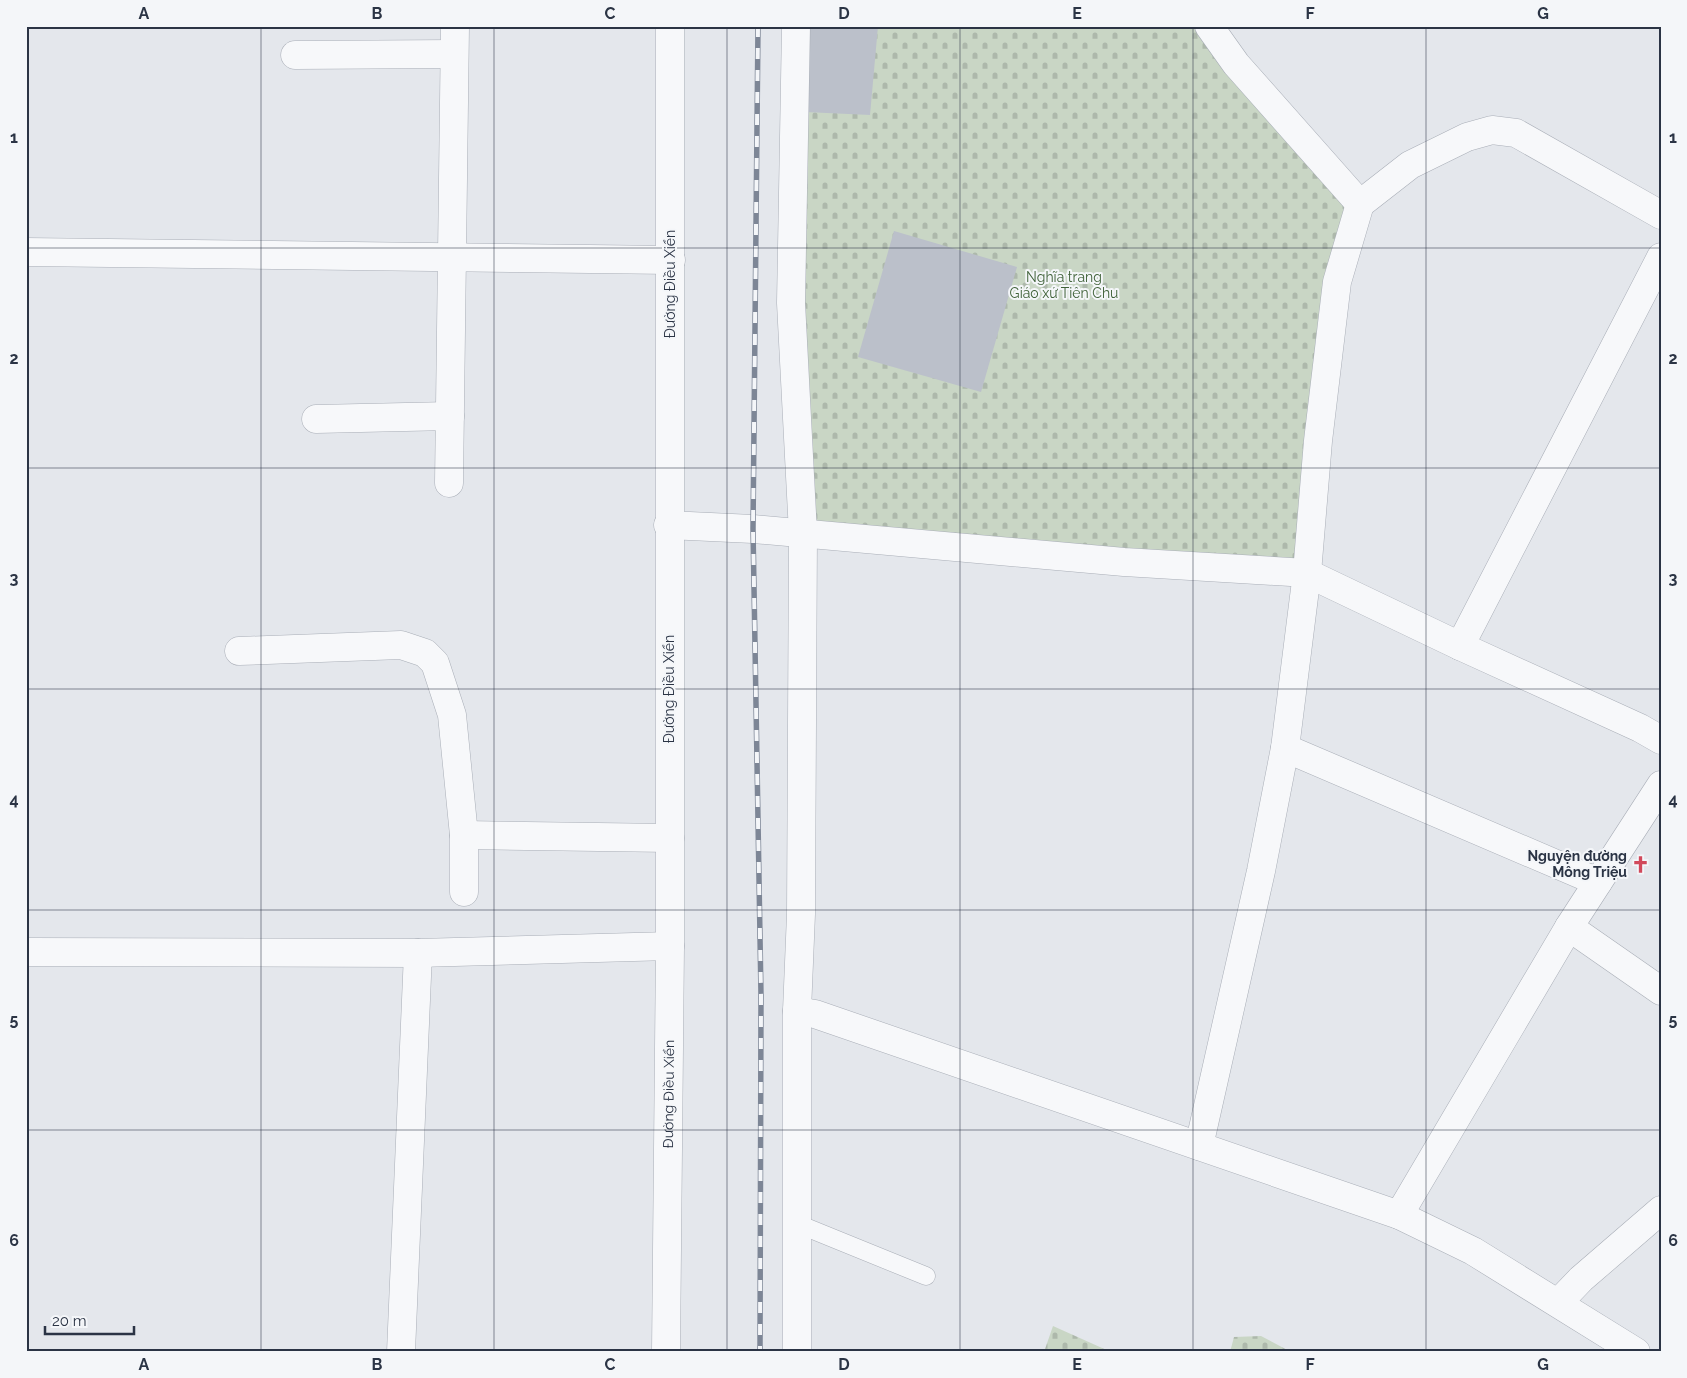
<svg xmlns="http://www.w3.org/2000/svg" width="1687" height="1378" viewBox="0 0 1687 1378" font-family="Raleway,sans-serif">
<defs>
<pattern id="cemetery-stones" width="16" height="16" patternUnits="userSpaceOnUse" patternTransform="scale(1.25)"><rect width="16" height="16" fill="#c9d6c5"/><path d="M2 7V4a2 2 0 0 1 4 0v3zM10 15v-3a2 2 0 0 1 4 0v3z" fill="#adb8ab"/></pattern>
</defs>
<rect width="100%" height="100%" fill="#e4e7ec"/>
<!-- cemetery -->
<g fill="url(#cemetery-stones)">
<polygon points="806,26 1197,26 1348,207 1297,561 1120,550 812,523 802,302"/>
<polygon points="1053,1326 1111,1352 1044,1352"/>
<polygon points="1261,1336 1291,1352 1230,1352 1234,1337"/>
</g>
<!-- building -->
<g fill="#bbc0ca">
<polygon points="806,26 878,26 870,115 805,112"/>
<polygon points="894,231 1017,267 981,392 858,357"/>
</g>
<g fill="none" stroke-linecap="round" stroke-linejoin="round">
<defs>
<polyline id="service" points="798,1224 926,1276"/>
<g id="minor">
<polyline points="796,26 791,303 803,533 801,914 797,1011"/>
<polyline points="1209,26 1236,64 1360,204"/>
<polyline points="295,55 454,54"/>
<polyline points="26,252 671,260"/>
<polyline points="316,419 450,416"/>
<polyline points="449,483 455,26"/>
<polyline points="668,525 753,529 1124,562 1307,573 1460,646 1640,728 1661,740"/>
<polyline points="1460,646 1661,257"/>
<polyline points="239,651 401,645 425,653 435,663 452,715 464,835 464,892"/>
<polyline points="1285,748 1598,882"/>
<polyline points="464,835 670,838"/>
<polyline points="1569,927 1661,991"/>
<polyline points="26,952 418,953 670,946"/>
<polyline points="1199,1146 1261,871 1285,748 1307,573 1318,441 1337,282 1360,204 1410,165 1467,137 1492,130 1516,133 1661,215"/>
<polyline points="1399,1215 1569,927 1661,785"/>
<polyline points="1559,1302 1581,1279 1661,1210"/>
<polyline points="401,1352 418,953"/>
<polyline points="797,1352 797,1011 815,1014 1399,1215 1473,1251 1636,1352"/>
</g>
<g id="tertiary">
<path id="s1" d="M 666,1352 L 670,946 L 670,26"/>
</g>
</defs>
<!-- service casing -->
<use href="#service" stroke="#a9aeb7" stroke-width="19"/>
<!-- minor casing -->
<use href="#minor" stroke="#a9aeb7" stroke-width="29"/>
<!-- tertiary casing -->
<use href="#tertiary" stroke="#a9aeb7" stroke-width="29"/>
<!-- service -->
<use href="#service" stroke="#f7f8fa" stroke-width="18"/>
<!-- minor -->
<use href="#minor" stroke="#f7f8fa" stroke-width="28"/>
<!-- tertiary -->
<use href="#tertiary" stroke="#f7f8fa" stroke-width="28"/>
<defs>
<polyline id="rail" points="758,26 753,529 761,995 760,1352"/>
</defs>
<!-- rail casing -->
<use href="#rail" stroke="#7d8696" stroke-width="5.5"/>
<!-- rail -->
<use href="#rail" stroke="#f4f6f9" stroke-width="4" stroke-dasharray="11" stroke-linecap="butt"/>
</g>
<!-- grid -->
<path fill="none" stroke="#2b3445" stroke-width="1" stroke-opacity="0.55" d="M 261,26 L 261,1352M 494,26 L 494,1352M 727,26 L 727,1352M 960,26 L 960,1352M 1193,26 L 1193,1352M 1426,26 L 1426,1352M 26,248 L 1661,248M 26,468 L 1661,468M 26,689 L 1661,689M 26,910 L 1661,910M 26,1130 L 1661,1130"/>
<!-- icons -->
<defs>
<symbol id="church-bare" viewBox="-9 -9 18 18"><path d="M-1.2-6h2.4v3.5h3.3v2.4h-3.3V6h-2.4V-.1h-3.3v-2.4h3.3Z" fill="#d1495b" stroke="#f4f6f9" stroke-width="2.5" paint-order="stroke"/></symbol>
</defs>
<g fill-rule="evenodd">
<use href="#church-bare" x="1628" y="852" width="25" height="25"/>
</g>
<g text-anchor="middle" stroke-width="4" stroke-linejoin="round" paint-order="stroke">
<!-- park labels -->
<g font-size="14" fill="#3f6138" stroke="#f4f6f9">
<text x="1064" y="282">Nghĩa trang<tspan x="1064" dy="16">Giáo xứ Tiên Chu</tspan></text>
</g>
<!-- street labels -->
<g font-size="14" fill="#2b3445" stroke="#f4f6f9">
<text transform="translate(670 284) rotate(-90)" y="5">Đường Điều Xiển</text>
<text transform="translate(669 689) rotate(-90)" y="5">Đường Điều Xiển</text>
<text dy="5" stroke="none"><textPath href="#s1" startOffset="258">Đường Điều Xiển</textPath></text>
</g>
<!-- poi labels -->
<g font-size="14" font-weight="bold" fill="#2b3445" stroke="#f4f6f9" text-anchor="end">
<text x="1627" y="861">Nguyện đường<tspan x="1627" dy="16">Mông Triệu</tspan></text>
</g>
</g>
<!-- border -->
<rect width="1687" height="1378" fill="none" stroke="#f4f6f9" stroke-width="55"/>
<!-- scale -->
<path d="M45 1326v8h89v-8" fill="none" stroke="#2b3445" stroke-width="2.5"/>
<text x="52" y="1326" font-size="15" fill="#2b3445" stroke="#f4f6f9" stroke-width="4" paint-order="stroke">20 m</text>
<rect x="28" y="28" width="1632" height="1322" fill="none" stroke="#2b3445" stroke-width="2"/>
<g font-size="16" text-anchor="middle" font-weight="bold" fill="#2b3445">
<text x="144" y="19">A</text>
<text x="377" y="19">B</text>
<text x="610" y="19">C</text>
<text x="844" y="19">D</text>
<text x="1077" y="19">E</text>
<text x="1310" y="19">F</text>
<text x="1543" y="19">G</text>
<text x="14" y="143">1</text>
<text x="1673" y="143">1</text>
<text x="14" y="364">2</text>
<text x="1673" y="364">2</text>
<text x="14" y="584">3</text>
<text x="1673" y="584">3</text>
<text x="14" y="805">4</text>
<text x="1673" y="805">4</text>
<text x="14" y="1025">5</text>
<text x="1673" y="1025">5</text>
<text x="14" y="1246">6</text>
<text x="1673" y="1246">6</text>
<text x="144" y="1370">A</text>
<text x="377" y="1370">B</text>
<text x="610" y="1370">C</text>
<text x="844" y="1370">D</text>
<text x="1077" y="1370">E</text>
<text x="1310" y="1370">F</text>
<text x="1543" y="1370">G</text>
</g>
</svg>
